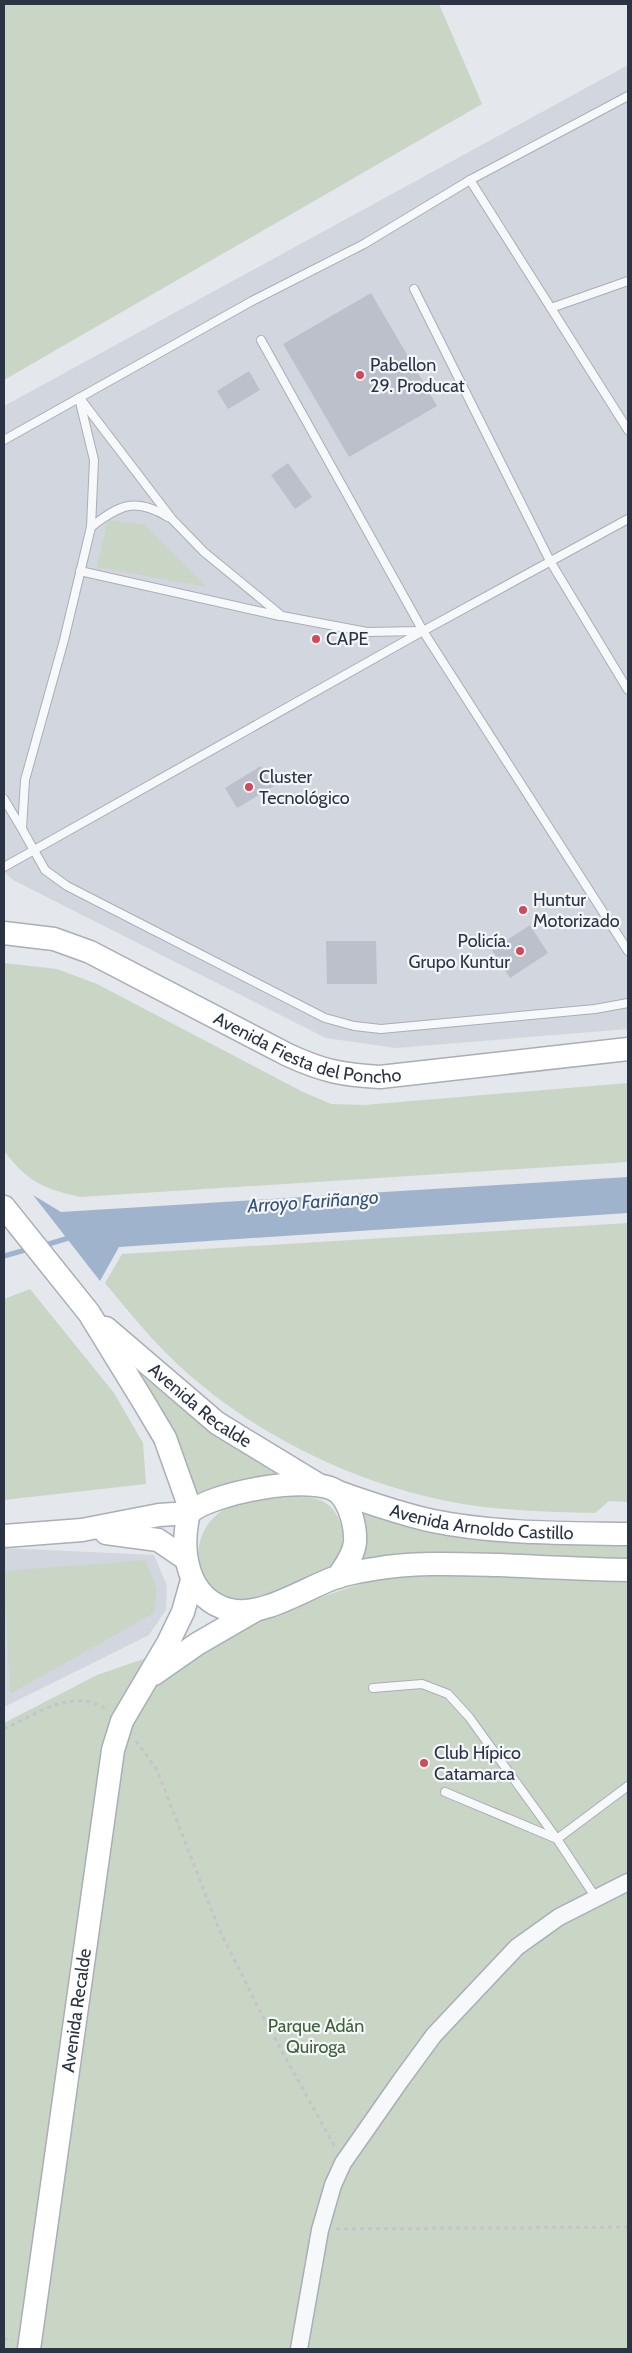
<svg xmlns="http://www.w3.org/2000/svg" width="632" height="2353" viewBox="0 0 632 2353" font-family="Cabin,sans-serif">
<rect width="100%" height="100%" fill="#e4e7ec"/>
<!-- built -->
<g fill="#d2d6de">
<polygon points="628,65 628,1029 396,1048 326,1038 13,880 4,872 4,406"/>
<polygon points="4,1548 154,1555 167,1586 166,1610 149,1635 4,1707"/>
</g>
<!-- green -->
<g fill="#c9d6c5">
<polygon points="4,4 439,4 482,104 4,380"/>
<polygon points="108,520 145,525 207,587 97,567"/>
<path d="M 4,963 L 57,969 L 97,984 L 303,1092 L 331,1104 L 364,1105 L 628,1083 L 628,1162 L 80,1197 C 42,1188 28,1182 4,1151 Z"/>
<path d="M 628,1223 L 628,1502 L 609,1501 L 595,1513 C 551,1512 507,1511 463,1504 C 356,1486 244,1431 167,1354 C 145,1332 125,1307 105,1283 L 122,1254 Z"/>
<polygon points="30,1289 114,1393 143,1443 146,1484 4,1500 4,1299"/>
<path d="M 136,1371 L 210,1432 L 280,1476 L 220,1485 L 194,1494 C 183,1444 165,1413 136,1371 Z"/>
<path d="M 297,1496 C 304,1497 313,1497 320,1500 C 345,1510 350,1549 331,1567 C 321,1576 265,1599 251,1602 C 246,1602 240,1601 236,1601 C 227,1600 219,1593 213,1588 C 189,1565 196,1527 223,1510 C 241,1500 276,1499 297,1496 Z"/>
<path d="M 363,1511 C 399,1520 435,1533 471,1538 C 523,1546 576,1543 628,1546 L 628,1561 L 423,1552 L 366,1559 L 362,1556 L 361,1514 Z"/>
<polygon points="145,1560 157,1589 154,1613 10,1694 4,1571"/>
<polygon points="457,1575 628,1582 628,2349 4,2349 4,1723 97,1675 377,1578"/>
</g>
<!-- water -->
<polygon fill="#9fb4cc" points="628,1177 628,1213 119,1247 100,1281 33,1195 61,1212"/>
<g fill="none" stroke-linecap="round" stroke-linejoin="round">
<!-- stream -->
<g stroke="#9fb4cc" stroke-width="5">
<polyline points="42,1246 72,1237"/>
<polyline points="4,1256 29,1249"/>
</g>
</g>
<!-- building -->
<g fill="#bbc0ca">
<polygon points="371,293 437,406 349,457 283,344"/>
<polygon points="249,371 260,390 228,409 217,391"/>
<polygon points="288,463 312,497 295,509 271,475"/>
<polygon points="261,766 274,786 237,808 225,788"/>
<polygon points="530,925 548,953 510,978 492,950"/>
<polygon points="326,941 376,941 377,984 327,984"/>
</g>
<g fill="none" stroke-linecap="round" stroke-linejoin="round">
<defs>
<g id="lane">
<polyline points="470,180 628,430"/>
<polyline points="414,289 550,561 628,690"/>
<polyline points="551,308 628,281"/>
<polyline points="261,340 423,631 628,951"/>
<polyline points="79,398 94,460 91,527 64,640 25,780 22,829 45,870 67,886 325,1018 354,1026 381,1029 595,1009 628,1003"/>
<polyline points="82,401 172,519 204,552 282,616 367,632 421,631"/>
<polyline points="4,440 252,301 364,244 470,180 628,96"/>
<path d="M 91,527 C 119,505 135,497 168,517"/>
<polyline points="80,571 280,616"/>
<polyline points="4,799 22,829"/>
<polyline points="4,867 423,631 628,519"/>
<polyline points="373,1688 422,1684 448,1694 469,1717 557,1839 596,1898"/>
<polyline points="445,1792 557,1839 628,1786"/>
</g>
<polyline id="street" points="299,2349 320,2230 333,2185 343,2163 401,2080 434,2035 517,1947 559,1917 628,1882"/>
<g id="secondary">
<path id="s1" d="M 4,933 L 54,939 L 90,952 L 288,1055 C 323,1071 342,1075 380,1077 L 628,1049"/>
<polyline points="4,1207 89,1313 143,1401 165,1438 191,1511"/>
<path id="s2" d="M 106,1328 L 217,1423 L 317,1484"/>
<path id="s3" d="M 338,1492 C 369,1503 401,1514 433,1521 C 497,1534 564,1533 628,1534"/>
<polyline points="106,1533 158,1540 186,1559"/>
<polyline points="4,1536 82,1530 159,1515 189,1513"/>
<path d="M 338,1577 C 345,1566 354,1555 355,1542 C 356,1527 350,1504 339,1493 C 316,1472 210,1493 189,1513 C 180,1550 186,1599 230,1610 C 262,1618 307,1587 337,1577 C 349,1573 362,1571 374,1569 C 415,1562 458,1564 499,1565 C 542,1567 585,1569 628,1570"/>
<polyline points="154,1674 197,1644 254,1611"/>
<path id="s4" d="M 29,2349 L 113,1750 L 122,1721 L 168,1643 L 183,1612 L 192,1580"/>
</g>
</defs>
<!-- lane casing -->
<use href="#lane" stroke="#a9aeb7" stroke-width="10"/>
<!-- street casing -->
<use href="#street" stroke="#a9aeb7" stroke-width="19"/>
<!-- secondary casing -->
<use href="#secondary" stroke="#a9aeb7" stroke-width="25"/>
<!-- path -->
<g stroke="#c2c5cb" stroke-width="3" stroke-dasharray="4 4" stroke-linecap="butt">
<path d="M 4,1729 C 35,1715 75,1685 108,1711"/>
<polyline points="136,1741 157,1770 219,1929 262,2015 335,2147"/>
<polyline points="336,2229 628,2227"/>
<polyline points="4,2338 12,2341"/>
</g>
<!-- lane -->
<use href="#lane" stroke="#f7f8fa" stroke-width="8"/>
<!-- street -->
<use href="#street" stroke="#f7f8fa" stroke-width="16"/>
<!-- secondary -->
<use href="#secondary" stroke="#fff" stroke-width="22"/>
</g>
<!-- markers -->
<g fill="#d1495b" stroke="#f4f6f9" stroke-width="2">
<circle cx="360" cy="375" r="5"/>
<circle cx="316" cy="639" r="5"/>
<circle cx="249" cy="787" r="5"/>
<circle cx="523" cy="910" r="5"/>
<circle cx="520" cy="951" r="5"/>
<circle cx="424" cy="1763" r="5"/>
</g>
<g text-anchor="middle" stroke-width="4.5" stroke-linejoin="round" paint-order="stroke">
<!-- poi labels -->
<g font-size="18" fill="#2b3445" stroke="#f4f6f9" text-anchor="start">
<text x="370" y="371">Pabellon<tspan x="370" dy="21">29. Producat</tspan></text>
<text x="326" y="645">CAPE</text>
<text x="259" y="783">Cluster<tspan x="259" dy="21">Tecnológico</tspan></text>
<text x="533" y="906">Huntur<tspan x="533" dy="21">Motorizado</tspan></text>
<text x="510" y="947" text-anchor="end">Policía.<tspan x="510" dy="21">Grupo Kuntur</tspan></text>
<text x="434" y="1759">Club Hípico<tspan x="434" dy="21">Catamarca</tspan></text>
</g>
<!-- street labels -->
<g font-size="18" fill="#2b3445" stroke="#f4f6f9">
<text dy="6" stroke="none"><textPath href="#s1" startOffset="329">Avenida Fiesta del Poncho</textPath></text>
<text dy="6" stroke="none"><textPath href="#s2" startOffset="122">Avenida Recalde</textPath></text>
<text dy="6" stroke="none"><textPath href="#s3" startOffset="148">Avenida Arnoldo Castillo</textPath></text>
<text dy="6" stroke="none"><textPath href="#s4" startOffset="342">Avenida Recalde</textPath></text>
</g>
<!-- park labels -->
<g font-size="18" fill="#3f6138" stroke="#f4f6f9">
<text x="316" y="2032">Parque Adán<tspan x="316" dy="21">Quiroga</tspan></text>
</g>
<!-- water labels -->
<g font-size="19" font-style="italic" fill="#34527a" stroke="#f4f6f9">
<text transform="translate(313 1201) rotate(-4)" y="7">Arroyo Fariñango</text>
</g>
</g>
<!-- border -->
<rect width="632" height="2353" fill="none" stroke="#2b3445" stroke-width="10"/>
</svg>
